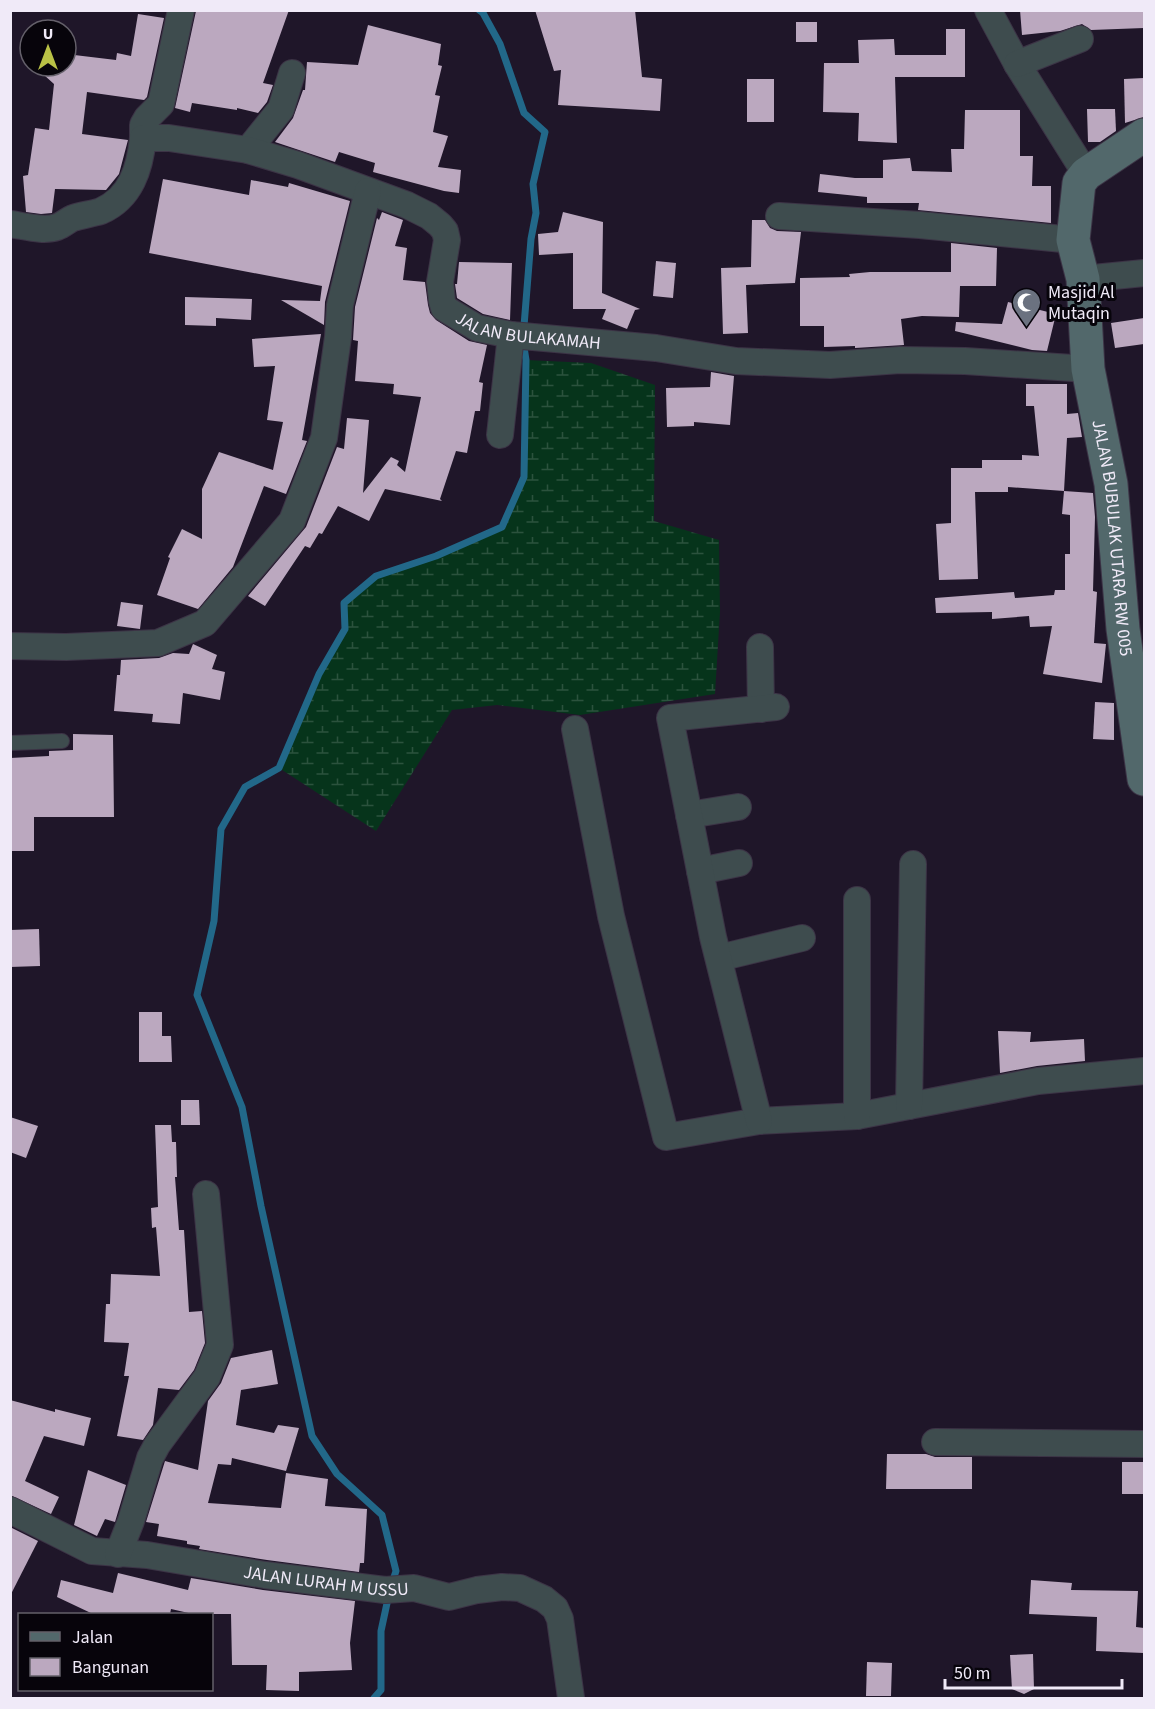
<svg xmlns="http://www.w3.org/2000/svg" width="1155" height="1709" viewBox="0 0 1155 1709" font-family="'Source Sans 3',sans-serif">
<defs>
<pattern id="wetland-marsh" width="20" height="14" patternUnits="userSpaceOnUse" patternTransform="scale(1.5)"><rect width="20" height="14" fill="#06341b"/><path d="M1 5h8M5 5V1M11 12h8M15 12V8" fill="none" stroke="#2b523d"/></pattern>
</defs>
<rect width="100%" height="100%" fill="#1f1629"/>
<!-- wetland -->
<polygon fill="url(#wetland-marsh)" points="526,360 591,363 655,385 654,521 719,540 720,612 715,694 580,715 497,705 452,710 376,831 279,768 319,674 345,629 344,603 376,576 436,556 502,527 524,477"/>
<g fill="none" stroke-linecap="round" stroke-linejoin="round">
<!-- stream -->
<g stroke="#226889" stroke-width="7">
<polyline points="479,10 483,13 500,44 524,113 545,132 533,184 536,213 531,239 524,326"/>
<polyline points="392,1583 396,1571 382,1515 337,1474 312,1436 261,1206 242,1107 197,995 214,921 221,829 245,787 279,768 319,674 345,629 344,603 376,576 436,556 502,527 524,477 526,360 524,347"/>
<polyline points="374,1698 381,1690 381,1631 389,1594"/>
</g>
</g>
<!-- building -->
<g fill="#bba8bf">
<polygon points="289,10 263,83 273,85 267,102 258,113 237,108 237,110 192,103 190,112 175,108 196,11"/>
<polygon points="535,10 635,10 642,77 662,79 660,111 558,105 561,70 554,71"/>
<polygon points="1020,10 1144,10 1144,28 1091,30 1082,24 1060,31 1022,35"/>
<polygon points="138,14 164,18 147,97 144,100 87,92 82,134 128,140 119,174 106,190 55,189 52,213 41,214 26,212 23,176 28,175 35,128 49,130 54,84 34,66 66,66 66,54 116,60 117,53 131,56"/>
<rect x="796" y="22" width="21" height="20"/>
<polygon points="368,25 441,44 438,65 442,66 435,95 440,96 433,132 448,136 438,167 461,170 459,193 444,191 373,172 375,163 339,152 335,162 275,142 293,118 303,90 305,90 307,62 358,65"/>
<polygon points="946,29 965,29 965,77 895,77 897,143 858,141 859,113 823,112 824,63 859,63 858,40 894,39 895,55 946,55"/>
<polygon points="1144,78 1144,117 1125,123 1124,79"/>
<rect x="747" y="79" width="27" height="43"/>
<polygon points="1087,109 1115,109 1116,131 1100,142 1088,142"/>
<polygon points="965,110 1020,110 1020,156 1033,156 1032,186 1051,186 1051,223 918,210 919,203 867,203 867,197 818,192 820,174 855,178 883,178 883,160 910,158 912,171 952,172 951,149 964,149"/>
<polygon points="163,179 249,195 251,180 288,187 289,183 350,201 325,302 324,325 281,300 320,301 322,286 149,253"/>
<polygon points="382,212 403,220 395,246 407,248 403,280 425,282 428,305 430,313 436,320 469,341 487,345 479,382 483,383 480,411 475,411 467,453 456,451 440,499 442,501 385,489 369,521 338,506 322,534 319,533 310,548 305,546 265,606 248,596 306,527 337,447 344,449 347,418 369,420 363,493 391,457 399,461 397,465 405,472 421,397 393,394 394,384 355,381 358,341 353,340 355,307 377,218 379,220"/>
<polygon points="563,212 603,222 602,293 640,309 635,310 627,329 602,319 606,309 573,309 573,253 539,255 538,234 558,232"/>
<polygon points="752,220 765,220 770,228 777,231 801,232 795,283 746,285 748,333 723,334 721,268 751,267"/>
<polygon points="951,243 997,248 996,286 960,286 959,317 922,316 901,319 904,345 855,348 855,346 824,347 824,326 800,326 800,278 850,277 849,274 870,272 951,272"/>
<polygon points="656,261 676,263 673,298 653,296"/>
<polygon points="459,262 512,263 510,320 483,314 457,298 455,284 457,284"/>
<polygon points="185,297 252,299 251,320 216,318 216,326 185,325"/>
<polygon points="1008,302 1056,314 1047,351 1032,350 955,331 956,322 1002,324"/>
<polygon points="1144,318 1144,344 1115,348 1111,323"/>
<polygon points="321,334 302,440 307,441 286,494 264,486 233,567 198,609 157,595 170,558 168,557 182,529 202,539 202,489 219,452 273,470 283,422 267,420 275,366 254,367 252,339"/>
<polygon points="711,372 734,376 730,425 694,422 694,426 667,427 666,388 710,387"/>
<polygon points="1026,384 1067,384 1067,414 1078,413 1082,437 1067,438 1064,491 1008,487 1008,492 975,492 978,579 939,580 936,524 951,523 951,468 982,468 982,460 1022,460 1022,455 1039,456 1034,406 1026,406"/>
<polygon points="1064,491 1093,493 1095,517 1093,591 1097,592 1094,643 1106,644 1102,683 1043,674 1052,626 1030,627 1029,616 992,619 992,612 936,613 935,598 1014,592 1015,598 1054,595 1055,590 1065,590 1065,554 1070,554 1070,515 1062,514"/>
<polygon points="121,602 143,605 140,629 117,626"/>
<polygon points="193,644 217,655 212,669 225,672 220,700 183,693 180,724 152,722 153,714 114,711 117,675 120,675 121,660 159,658 173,653 189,654"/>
<polygon points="1095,702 1114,703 1114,740 1093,739"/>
<polygon points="73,734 113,735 114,817 34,817 34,851 10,851 10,758 49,756 49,751 73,750"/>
<polygon points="39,929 40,966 10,967 10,930"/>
<polygon points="139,1012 162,1012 162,1036 171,1036 172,1062 139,1062"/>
<polygon points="998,1031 1031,1032 1030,1042 1084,1039 1085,1061 1037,1066 1000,1073"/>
<polygon points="181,1100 199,1100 200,1125 181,1125"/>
<polygon points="10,1117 38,1126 26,1158 10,1152"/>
<polygon points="155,1125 171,1125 172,1142 176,1142 177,1177 175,1177 179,1230 184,1230 189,1312 202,1311 205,1343 194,1370 179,1390 158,1388 153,1425 143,1440 117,1436 129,1376 124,1376 129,1343 104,1342 106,1304 110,1304 111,1274 160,1276 156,1227 152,1228 151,1208 158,1207"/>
<polygon points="272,1350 278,1384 241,1390 236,1425 274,1433 278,1425 299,1428 286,1471 232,1458 231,1465 218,1464 208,1503 281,1508 286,1473 328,1479 325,1506 367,1509 364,1563 360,1563 359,1572 267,1560 199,1549 200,1546 187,1544 187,1541 157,1536 159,1524 146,1522 165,1461 198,1470 208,1401 221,1383 231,1358"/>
<polygon points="10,1400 55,1412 55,1409 91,1418 84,1446 44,1436 25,1481 59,1497 51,1514 10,1495"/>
<polygon points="887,1454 926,1454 935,1457 972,1457 972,1489 886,1489"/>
<rect x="1122" y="1462" width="22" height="32"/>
<polygon points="88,1470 126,1485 115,1522 105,1519 97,1536 74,1525"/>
<polygon points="10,1527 38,1541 10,1596"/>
<polygon points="118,1573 188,1590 191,1578 263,1590 355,1601 350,1643 352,1670 299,1672 299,1691 266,1690 267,1665 232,1665 231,1614 193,1614 171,1609 170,1614 93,1614 57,1597 61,1580 113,1593"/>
<polygon points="1031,1580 1072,1583 1071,1590 1138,1591 1136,1627 1144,1628 1144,1653 1096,1651 1097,1617 1029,1614"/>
<polygon points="1033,1654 1034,1689 1024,1694 1012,1689 1010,1655"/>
<polygon points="867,1662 892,1663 891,1696 866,1696"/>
</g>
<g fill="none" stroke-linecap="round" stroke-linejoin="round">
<defs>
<polyline id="lane" points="10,743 62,741"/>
<g id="street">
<polyline points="988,10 1017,64 1086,174"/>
<polyline points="1017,64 1080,39"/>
<polyline points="143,138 143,125 147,118 161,104 181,10"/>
<polyline points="248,150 281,109 292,73"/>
<polyline points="779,216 920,225 1073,240"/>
<path id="s1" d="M 10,224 C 25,226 43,232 57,227 C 63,225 68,220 73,218 C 82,215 92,214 101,211 C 131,198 140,168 143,138 L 169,138 L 248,150 L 298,165 L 407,205 L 429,216 L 440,225 L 445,231 L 447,240 L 440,282 L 442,301 L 444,308 L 477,328 L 511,335 L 656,348 L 736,361 L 830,365 L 900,360 L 965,361 L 1088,369"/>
<polyline points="1083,279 1144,273"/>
<polyline points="500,435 511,335"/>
<polyline points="10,646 66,647 158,643 205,623 292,521 324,438 338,337 340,305 368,191"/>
<polyline points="760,647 761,709"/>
<polyline points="575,729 611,916 666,1137 759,1121 857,1116 1038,1081 1144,1071"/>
<polyline points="689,815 738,807"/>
<polyline points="700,871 739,863"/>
<polyline points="857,900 857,1116"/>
<polyline points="719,958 802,938"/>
<polyline points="909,1106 913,864"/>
<polyline points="759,1121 713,937 670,718 776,707"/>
<polyline points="935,1442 1144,1444"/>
<path id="s2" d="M 10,1510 L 92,1551 L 147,1555 L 265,1575 L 385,1590 L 414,1588 L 449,1597 L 477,1590 L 502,1587 L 520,1588 L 544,1599 L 555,1608 L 560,1619 L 571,1698"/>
<polyline points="118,1554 131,1521 150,1458 157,1445 207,1377 220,1345 206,1194"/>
</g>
<g id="secondary">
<path id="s3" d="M 1144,135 L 1086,174 L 1079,183 L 1073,240 L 1083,279 L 1088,369 L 1111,484 L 1123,629 L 1144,779"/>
</g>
</defs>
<!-- lane casing -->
<use href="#lane" stroke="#3c3446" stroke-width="16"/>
<!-- street casing -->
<use href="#street" stroke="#3c3446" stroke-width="28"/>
<!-- secondary casing -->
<use href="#secondary" stroke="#3c3446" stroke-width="35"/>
<!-- lane -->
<use href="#lane" stroke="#3e4c4e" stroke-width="14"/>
<!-- street -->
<use href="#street" stroke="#3e4c4e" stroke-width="26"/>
<!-- secondary -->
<use href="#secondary" stroke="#52686b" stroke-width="33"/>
</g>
<!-- icons -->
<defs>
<symbol id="mosque-pin" viewBox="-11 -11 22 30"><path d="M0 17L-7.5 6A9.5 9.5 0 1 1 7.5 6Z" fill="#6b7280" stroke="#07040b"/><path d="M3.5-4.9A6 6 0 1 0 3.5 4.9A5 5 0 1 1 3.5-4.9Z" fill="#fff"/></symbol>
</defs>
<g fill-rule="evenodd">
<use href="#mosque-pin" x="1010" y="286" width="33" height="45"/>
</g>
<g text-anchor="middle" stroke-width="6" stroke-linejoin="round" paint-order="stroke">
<!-- poi labels -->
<g font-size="18" fill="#f0eaf8" stroke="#07040b" text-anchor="start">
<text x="1048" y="298">Masjid Al<tspan x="1048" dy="21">Mutaqin</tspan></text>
</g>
<!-- street labels -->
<g font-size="18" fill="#f0eaf8" stroke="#07040b">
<text dy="6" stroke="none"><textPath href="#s1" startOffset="672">JALAN BULAKAMAH</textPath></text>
<text dy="6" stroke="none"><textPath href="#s3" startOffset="440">JALAN BUBULAK UTARA RW 005</textPath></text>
<text dy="6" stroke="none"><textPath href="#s2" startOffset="328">JALAN LURAH M USSU</textPath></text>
</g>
</g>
<!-- border -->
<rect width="1155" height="1709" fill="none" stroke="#f0eaf8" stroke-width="24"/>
<!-- legend -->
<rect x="18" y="1613" width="195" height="78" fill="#07040b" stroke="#64606a" stroke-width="1.5"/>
<rect x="30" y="1632" width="30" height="9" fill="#52686b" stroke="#64606a" stroke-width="1.5"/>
<text x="72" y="1643" font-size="18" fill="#f0eaf8">Jalan</text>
<rect x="30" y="1658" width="30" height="18" fill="#bba8bf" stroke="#64606a" stroke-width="1.5"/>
<text x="72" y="1673" font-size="18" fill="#f0eaf8">Bangunan</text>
<!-- north arrow -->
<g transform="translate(48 48)"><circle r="28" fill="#07040b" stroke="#64606a" stroke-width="1.5"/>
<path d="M0-4.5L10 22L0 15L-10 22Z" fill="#b9c146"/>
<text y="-9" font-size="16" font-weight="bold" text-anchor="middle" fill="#f0eaf8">U</text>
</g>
<!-- scale -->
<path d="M945 1679v9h177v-9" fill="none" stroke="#f0eaf8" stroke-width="3"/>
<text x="954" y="1679" font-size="18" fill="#f0eaf8" stroke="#07040b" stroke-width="4.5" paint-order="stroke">50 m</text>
</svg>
